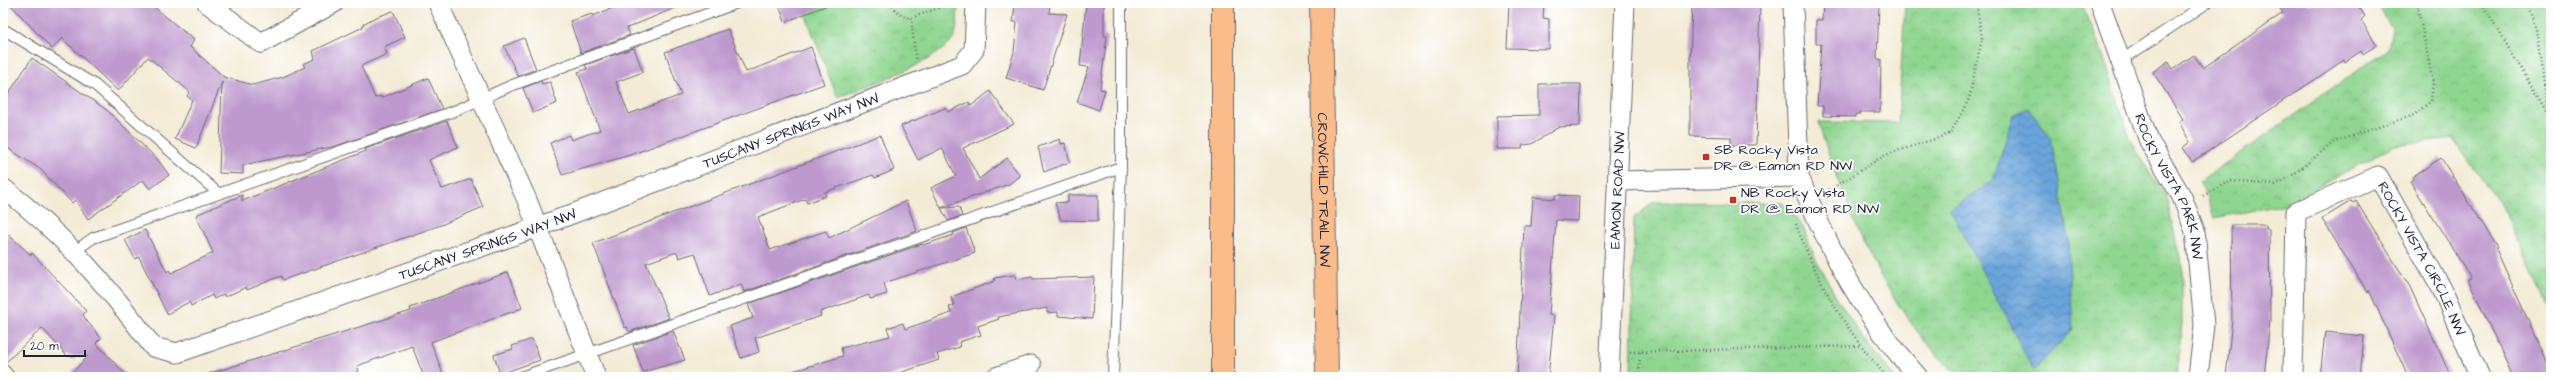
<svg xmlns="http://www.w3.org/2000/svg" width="2554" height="380" viewBox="0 0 2554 380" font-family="'Architects Daughter',sans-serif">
<defs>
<pattern id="park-crowns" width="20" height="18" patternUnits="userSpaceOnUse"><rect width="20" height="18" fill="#8fd690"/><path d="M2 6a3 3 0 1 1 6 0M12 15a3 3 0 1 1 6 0" fill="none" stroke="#7bb77d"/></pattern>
<pattern id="water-waves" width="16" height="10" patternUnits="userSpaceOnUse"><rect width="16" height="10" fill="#6aa4da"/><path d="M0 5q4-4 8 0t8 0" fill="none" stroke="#5785b2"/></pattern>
</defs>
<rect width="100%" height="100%" fill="#fff"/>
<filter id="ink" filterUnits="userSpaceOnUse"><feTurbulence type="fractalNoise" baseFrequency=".025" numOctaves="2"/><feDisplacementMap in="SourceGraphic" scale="8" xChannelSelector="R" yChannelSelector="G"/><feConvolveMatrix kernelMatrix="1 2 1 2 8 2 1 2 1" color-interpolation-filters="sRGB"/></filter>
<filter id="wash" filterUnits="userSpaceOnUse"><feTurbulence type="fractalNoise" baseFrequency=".012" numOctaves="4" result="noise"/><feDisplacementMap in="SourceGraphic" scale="16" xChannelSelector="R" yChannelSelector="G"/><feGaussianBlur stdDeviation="0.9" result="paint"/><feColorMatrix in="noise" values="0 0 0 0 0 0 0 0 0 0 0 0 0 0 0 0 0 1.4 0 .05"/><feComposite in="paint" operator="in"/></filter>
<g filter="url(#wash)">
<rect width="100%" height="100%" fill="#f3ebd5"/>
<!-- park -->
<g fill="url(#park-crowns)" stroke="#587c66">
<path d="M 801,3 L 958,3 C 957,15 959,32 951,42 C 934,62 863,89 837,97 Z"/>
<path d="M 1905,3 L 2081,3 L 2097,37 L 2130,138 L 2152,177 L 2166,196 L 2182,267 L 2182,323 L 2176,377 L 1960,377 C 1949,366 1936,355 1926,342 C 1873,279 1843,200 1818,122 L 1898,123 Z"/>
<polygon points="2376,3 2551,3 2551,313 2503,208 2452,138 2395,145 2286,204 2214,218 2207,196 2199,182 2388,49 2392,28"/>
<polygon points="1654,202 1783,203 1802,226 1815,257 1837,298 1864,340 1895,377 1631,377 1634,218"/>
</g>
<!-- water -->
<polygon fill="url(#water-waves)" stroke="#46638a" points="2028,108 2051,138 2067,227 2073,329 2034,371 1950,209 1993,181 2014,114"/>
<g id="blocks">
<!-- building -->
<g fill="#bd99cd">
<polygon points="9,3 149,3 194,40 190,47 224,77 253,85 283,77 305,67 303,64 315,59 313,51 363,27 363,24 374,18 393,11 405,37 384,47 387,54 361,66 375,98 380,96 381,98 428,78 442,109 336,146 243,165 243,174 219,173 222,82 196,148 175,139 192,100 187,96 190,92 148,57 118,91 62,38 52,49"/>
<polygon points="625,3 687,3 627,28 630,35 581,53 570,21 592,14 593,16"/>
<polygon points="778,3 830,3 830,4 785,22"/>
<polygon points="1015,3 1050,3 1049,13 1067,14 1043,90 1006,78 1014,52 1017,22 1013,22"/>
<polygon points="1086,3 1104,3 1104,36 1107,36 1100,89 1105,90 1099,110 1077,102 1089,67 1080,66"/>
<polygon points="1509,3 1544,3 1543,18 1549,19 1549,49 1507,48"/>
<polygon points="1694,3 1760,3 1756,145 1731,145 1731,137 1690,136 1690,62 1692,5"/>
<polygon points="1823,3 1879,3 1877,59 1881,59 1880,112 1860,112 1860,114 1855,114 1855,117 1823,116 1823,106 1817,106 1821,44 1816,44 1816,20 1822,20"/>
<polygon points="2276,3 2356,3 2365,16 2361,20 2377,45 2363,54 2361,51 2345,62 2344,60 2192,162 2182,148 2190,142 2179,122 2183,119 2153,72 2168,61 2173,69 2194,55 2203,68 2283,13"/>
<polygon points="728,29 746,72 811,47 824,84 630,155 562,175 550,143 569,135 571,140 600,130 578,72 587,69 585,65 634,48 643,72 616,82 629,114 681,95 665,52"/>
<polygon points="524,38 536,69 518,76 504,46"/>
<polygon points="32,58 108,111 158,160 169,175 150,189 143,180 88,219 75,200 72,203 40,169 3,145 3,102"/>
<polygon points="541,81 542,84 550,82 557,103 533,113 523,88"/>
<polygon points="1539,84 1581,84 1580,126 1559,127 1532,144 1523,145 1522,149 1497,149 1497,116 1539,115"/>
<polygon points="990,91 1014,124 963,148 979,179 1007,158 1020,176 1009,184 941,208 931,188 956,176 942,148 918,160 901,126 945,108 948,112 969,102 971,106"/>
<polygon points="447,121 458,147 429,160 442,189 471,179 483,207 441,225 283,280 281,276 247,290 246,287 225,297 224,294 214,299 212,295 191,306 189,302 167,314 139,257 135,259 125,240 145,230 167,272 169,270 171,273 213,253 196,215 242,195 242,201 366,151 365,149"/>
<polygon points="880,135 894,170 875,178 873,175 825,192 826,196 807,203 805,199 758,217 770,250 826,231 829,238 906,201 917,231 744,292 741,284 710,296 695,253 679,258 677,252 646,263 669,318 629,332 627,327 625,328 593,243"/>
<polygon points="1060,139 1061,144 1065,143 1070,162 1044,172 1038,147"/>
<polygon points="2441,158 2498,248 2496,249 2551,371 2551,377 2513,377 2468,279 2471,278 2410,181 2413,179 2412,177"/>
<polygon points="1068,195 1098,195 1098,221 1061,220 1055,203 1068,202"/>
<polygon points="1555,195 1579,196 1578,221 1556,220 1549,315 1554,316 1548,377 1517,377 1524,226 1531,226 1533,197 1555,199"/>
<polygon points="2351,201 2353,203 2356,201 2410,287 2451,377 2408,377 2369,290 2368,293 2322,219"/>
<polygon points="959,207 962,216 948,221 941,208"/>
<polygon points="2231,225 2266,225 2266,229 2269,229 2270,321 2264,377 2226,377 2232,320"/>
<polygon points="966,228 975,253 884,283 887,294 870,299 869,295 820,312 821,316 755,338 759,352 741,358 730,326 753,318 748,304 922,244 923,245 954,235 953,233"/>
<polygon points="3,230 31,255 32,253 86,311 83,315 86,320 101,338 96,343 128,377 68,377 88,356 67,356 42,328 5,363 3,363"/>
<polygon points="508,272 522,308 431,342 444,377 424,377 412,346 357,366 359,371 343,377 209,377 208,374 411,311 410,308"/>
<polygon points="1015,275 1016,280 1032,277 1033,279 1094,277 1092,319 1058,316 1058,312 1047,313 1047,308 998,317 999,319 978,326 981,335 959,342 960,347 937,354 939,360 887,377 788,377 787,373 843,356 841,348 890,336 887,328 903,323 905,329 951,313 949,307 954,306 951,297 995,281 994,278"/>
<polygon points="673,331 685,360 643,372 633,345"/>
<polygon points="2325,332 2364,336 2360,377 2320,377"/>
<polygon points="532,339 540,360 500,374 494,355 513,349 512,346"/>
</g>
</g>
</g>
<g filter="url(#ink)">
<use href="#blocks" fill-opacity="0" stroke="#6b6871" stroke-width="1"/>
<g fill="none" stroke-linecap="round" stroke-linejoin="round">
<defs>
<g id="lane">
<polyline points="3,29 95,85 218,193"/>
<polyline points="2122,60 2207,3"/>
<polyline points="1121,167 1121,3"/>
<polyline points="75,251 93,238 457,110 510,86 737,3"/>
<polyline points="3,369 10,377"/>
<polyline points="521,377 1121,167 1113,377"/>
</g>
<g id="street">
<polyline points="207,3 261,43 334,3"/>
<polyline points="438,3 527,200 596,377"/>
<polyline points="1793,3 1799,177"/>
<path id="s1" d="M 2100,3 L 2149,141 L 2182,197 L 2195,231 L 2204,325 L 2198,377"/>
<path d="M 1618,181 L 1799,177 C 1830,252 1863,316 1918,377"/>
<path id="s2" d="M 3,188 C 62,233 109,287 153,347 L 177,353 L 538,227 L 962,65 L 974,50 L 976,3"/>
<polyline points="996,377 1031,365"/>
<path id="s3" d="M 1609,377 L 1625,3"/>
<path id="s4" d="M 2293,377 L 2296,212 L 2378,176 L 2442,289 L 2480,377"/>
</g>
<g id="highway">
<path id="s5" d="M 1321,3 L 1327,377"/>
<polyline points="1223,377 1223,3"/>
</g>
</defs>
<!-- lane casing -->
<use href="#lane" stroke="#6b6871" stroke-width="12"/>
<!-- street casing -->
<use href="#street" stroke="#6b6871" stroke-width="21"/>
<!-- highway casing -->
<use href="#highway" stroke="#6b6871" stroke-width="24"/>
<!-- path -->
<g stroke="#6b6871" stroke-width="2.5" stroke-dasharray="1 3" stroke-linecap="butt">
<polyline points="889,3 902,16 911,18 952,3"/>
<polyline points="2482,3 2551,119"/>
<polyline points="2527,3 2536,29 2548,112"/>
<polyline points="911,18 916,61"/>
<polyline points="1826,192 1885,155 1950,134 1969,99 1982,38 1976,3"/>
<polyline points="2203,196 2230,181 2275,185 2290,177 2334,142 2414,115 2431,101 2433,83 2417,3"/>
<path d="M 1796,224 C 1818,284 1845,329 1887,377"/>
<polyline points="1630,352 1859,346"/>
<polyline points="1639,377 1640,352"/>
</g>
<!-- lane -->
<use href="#lane" stroke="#fff" stroke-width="10"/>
<!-- street -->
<use href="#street" stroke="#fff" stroke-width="19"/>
<!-- highway -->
<use href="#highway" stroke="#f9bc8a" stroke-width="22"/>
</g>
</g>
<!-- markers -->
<g fill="#c8321e" stroke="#fff" stroke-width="1.5">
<rect x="1702" y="153" width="8" height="8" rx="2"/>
<rect x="1729" y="196" width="8" height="8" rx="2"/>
</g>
<g text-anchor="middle" stroke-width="3.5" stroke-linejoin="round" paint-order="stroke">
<!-- street labels -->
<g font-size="14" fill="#22223b" stroke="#fff">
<text dy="5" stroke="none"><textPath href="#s2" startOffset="897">TUSCANY SPRINGS WAY NW</textPath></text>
<text dy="5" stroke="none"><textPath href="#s1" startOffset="197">ROCKY VISTA PARK NW</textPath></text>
<text dy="5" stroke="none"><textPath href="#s5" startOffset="187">CROWCHILD TRAIL NW</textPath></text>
<text dy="5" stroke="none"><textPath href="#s3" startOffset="187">EAMON ROAD NW</textPath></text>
<text dy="5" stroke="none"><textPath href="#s2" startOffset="573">TUSCANY SPRINGS WAY NW</textPath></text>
<text dy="5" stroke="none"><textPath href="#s4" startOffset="348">ROCKY VISTA CIRCLE NW</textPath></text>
</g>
<!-- poi labels -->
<g font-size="14" fill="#22223b" stroke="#fff" text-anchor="start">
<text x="1714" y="154">SB Rocky Vista<tspan x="1714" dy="16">DR @ Eamon RD NW</tspan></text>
<text x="1741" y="197">NB Rocky Vista<tspan x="1741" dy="16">DR @ Eamon RD NW</tspan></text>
</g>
</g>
<!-- margin -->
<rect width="2554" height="380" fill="none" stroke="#fff" stroke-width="16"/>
<!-- scale -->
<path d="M24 350v6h61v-6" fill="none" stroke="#22223b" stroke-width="2"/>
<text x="30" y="350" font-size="12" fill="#22223b" stroke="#ffffff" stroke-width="3" paint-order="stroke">20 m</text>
</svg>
